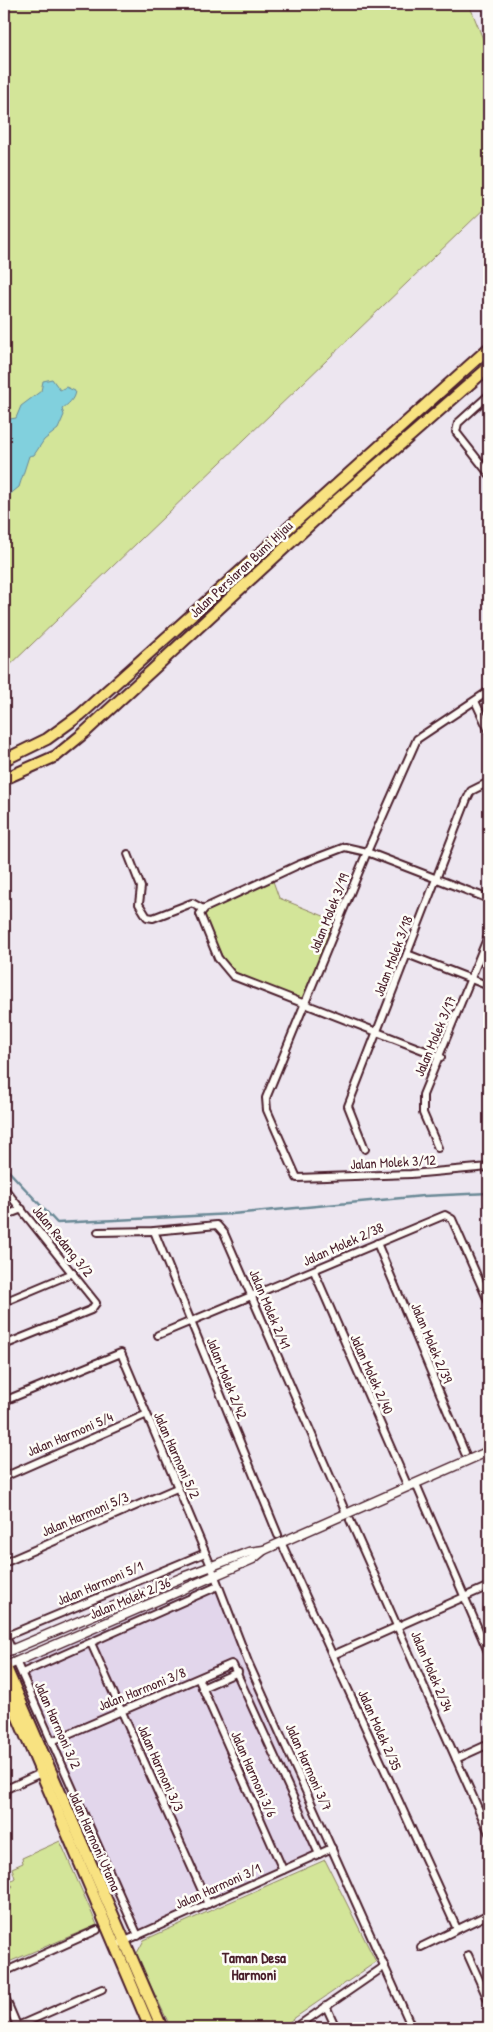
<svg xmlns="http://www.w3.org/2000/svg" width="493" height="2032" viewBox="0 0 493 2032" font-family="'Patrick Hand',sans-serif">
<rect width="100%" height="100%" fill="#ede6f0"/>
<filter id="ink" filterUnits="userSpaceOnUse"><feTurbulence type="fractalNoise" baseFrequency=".02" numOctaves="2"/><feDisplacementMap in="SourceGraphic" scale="10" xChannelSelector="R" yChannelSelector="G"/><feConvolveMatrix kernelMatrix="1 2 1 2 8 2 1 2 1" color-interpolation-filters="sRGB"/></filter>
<g filter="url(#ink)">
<!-- built -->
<polygon fill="#e2d6eb" points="212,1582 325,1855 135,1942 12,1668"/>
<!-- green -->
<g fill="#d3e599" stroke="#8e8262">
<polygon points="4,4 469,4 489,54 489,204 4,671"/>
<polygon points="273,881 279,898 336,921 301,1000 241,978 228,967 203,919 204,913"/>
<polygon points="60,1841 97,1925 4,1964 4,1896 13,1886 9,1882 15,1878 12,1868 23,1863 22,1858"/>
<polygon points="325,1860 376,1962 280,2028 171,2028 136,1955 144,1940"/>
</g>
<!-- water -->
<path fill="#81d0dd" stroke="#6b8996" d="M 52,379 L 60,390 L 66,387 L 75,391 C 74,400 68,404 62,409 L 64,415 L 58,429 L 44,440 L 34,455 L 29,456 L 19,487 L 4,499 L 4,430 L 10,419 L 16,418 L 21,406 L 41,391 L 43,381 Z"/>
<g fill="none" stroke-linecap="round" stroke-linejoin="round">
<!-- stream -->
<polyline stroke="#6b8996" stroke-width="2.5" points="4,1166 57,1223 232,1214 423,1196 489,1193"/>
<defs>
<g id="minor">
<polyline points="489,395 458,423 456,432 489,474"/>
<polyline points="489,691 417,739 367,852 266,1098 267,1110 297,1178 411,1174 489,1167"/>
<polyline points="475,701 489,731"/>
<polyline points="128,854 141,887 139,904 147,917 153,918 192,903 203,909"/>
<polyline points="407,954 489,986"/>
<polyline points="441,1057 233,976 218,958 200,914 205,908 298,865 345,847 367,852 489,899"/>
<polyline points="438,1148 423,1113 423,1095 489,934"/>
<polyline points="365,1149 348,1106 467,799 471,791 489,782"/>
<polyline points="4,1188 96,1303 91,1310 4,1345"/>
<polyline points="4,1216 22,1209"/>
<polyline points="154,1231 278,1535"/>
<polyline points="98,1232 154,1231 217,1225 224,1233 346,1513"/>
<polyline points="377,1243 465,1453"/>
<polyline points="314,1271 408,1487"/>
<polyline points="4,1302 73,1273"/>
<polyline points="158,1335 445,1215 452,1219 489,1303"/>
<polyline points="4,1401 121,1353 211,1566 248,1662 412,2028"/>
<polyline points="4,1477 145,1415"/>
<polyline points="416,1484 489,1654"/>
<polyline points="350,1520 489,1833"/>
<polyline points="281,1542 457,1929"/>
<polyline points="4,1563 177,1488"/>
<polyline points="4,1633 12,1650"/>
<polyline points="4,1637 205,1553"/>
<polyline points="91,1643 208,1904"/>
<polyline points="333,1655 489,1586"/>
<polyline points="16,1661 138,1936"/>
<polyline points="22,1673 218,1586"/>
<polyline points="199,1680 283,1870"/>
<polyline points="202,1688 238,1672"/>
<polyline points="52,1741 231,1664 233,1665 319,1854"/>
<polyline points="456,1759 489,1744"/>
<polyline points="4,1790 41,1773"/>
<polyline points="114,1946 332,1848"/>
<polyline points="421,1947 489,1914"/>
<polyline points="468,1955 489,2002"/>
<polyline points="4,1972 97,1930"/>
<polyline points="4,1995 18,2028"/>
<polyline points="326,2006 336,2028"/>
<polyline points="13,2028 102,1989"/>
<polyline points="295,2028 385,1966"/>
</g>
<g id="tertiary">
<polyline points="4,1653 183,1577 249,1552 264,1550"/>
<polyline points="4,1667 253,1559 264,1550 489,1451"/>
</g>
<g id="primary">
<polyline points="4,760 47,739 80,715 489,348"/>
<polyline points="4,779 56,756 84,733 329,507 489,367"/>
<polyline points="4,1663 162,2028"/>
<polyline points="4,1685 150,2028"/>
</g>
</defs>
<!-- minor casing -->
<use href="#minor" stroke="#4a1f2b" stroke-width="10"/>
<!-- tertiary casing -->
<use href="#tertiary" stroke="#4a1f2b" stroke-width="11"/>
<!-- primary casing -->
<use href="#primary" stroke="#4a1f2b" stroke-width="14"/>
<!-- minor -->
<use href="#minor" stroke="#fdfcf7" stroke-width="6"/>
<!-- tertiary -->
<use href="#tertiary" stroke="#fdfcf7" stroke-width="8"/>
<!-- primary -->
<use href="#primary" stroke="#f8e281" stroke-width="10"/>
</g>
</g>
<g text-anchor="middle" stroke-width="5" stroke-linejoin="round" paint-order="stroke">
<!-- street labels -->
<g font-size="14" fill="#4a1f2b" stroke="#fdfcf7">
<text transform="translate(241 569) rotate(-43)" y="5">Jalan Persiaran Bumi Hijau</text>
<text transform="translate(329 913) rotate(-68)" y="5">Jalan Molek 3/19</text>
<text transform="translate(393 956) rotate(-69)" y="5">Jalan Molek 3/18</text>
<text transform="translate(435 1036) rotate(-67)" y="5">Jalan Molek 3/17</text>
<text transform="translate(393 1162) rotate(-3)" y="5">Jalan Molek 3/12</text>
<text transform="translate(63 1241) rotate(51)" y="5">Jalan Redang 3/2</text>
<text transform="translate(343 1244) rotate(-24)" y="5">Jalan Molek 2/38</text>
<text transform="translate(270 1309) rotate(67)" y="5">Jalan Molek 2/41</text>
<text transform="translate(432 1343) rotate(67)" y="5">Jalan Molek 2/39</text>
<text transform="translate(372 1374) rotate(66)" y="5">Jalan Molek 2/40</text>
<text transform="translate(227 1378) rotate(68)" y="5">Jalan Molek 2/42</text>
<text transform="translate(70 1434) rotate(-23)" y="5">Jalan Harmoni 5/4</text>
<text transform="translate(177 1455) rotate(66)" y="5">Jalan Harmoni 5/2</text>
<text transform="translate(85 1514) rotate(-23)" y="5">Jalan Harmoni 5/3</text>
<text transform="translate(100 1583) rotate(-23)" y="5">Jalan Harmoni 5/1</text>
<text transform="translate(130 1598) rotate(-23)" y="5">Jalan Molek 2/36</text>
<text transform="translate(432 1671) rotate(67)" y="5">Jalan Molek 2/34</text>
<text transform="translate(142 1689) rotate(-22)" y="5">Jalan Harmoni 3/8</text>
<text transform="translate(58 1725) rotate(66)" y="5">Jalan Harmoni 3/2</text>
<text transform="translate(380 1730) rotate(66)" y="5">Jalan Molek 2/35</text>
<text transform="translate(309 1767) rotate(66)" y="5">Jalan Harmoni 3/7</text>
<text transform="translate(161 1768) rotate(66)" y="5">Jalan Harmoni 3/3</text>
<text transform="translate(254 1774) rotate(66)" y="5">Jalan Harmoni 3/6</text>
<text transform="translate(95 1841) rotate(66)" y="5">Jalan Harmoni Utama</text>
<text transform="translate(218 1886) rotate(-24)" y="5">Jalan Harmoni 3/1</text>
</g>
<!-- neighbourhood labels -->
<g font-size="15" font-weight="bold" fill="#4a1f2b" stroke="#fdfcf7">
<text x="254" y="1963">Taman Desa<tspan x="254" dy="17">Harmoni</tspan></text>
</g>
</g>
<!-- margin -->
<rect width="493" height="2032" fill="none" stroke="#fdfcf7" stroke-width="20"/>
<rect x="10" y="10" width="473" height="2012" fill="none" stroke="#4a1f2b" stroke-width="2" filter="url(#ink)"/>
</svg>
